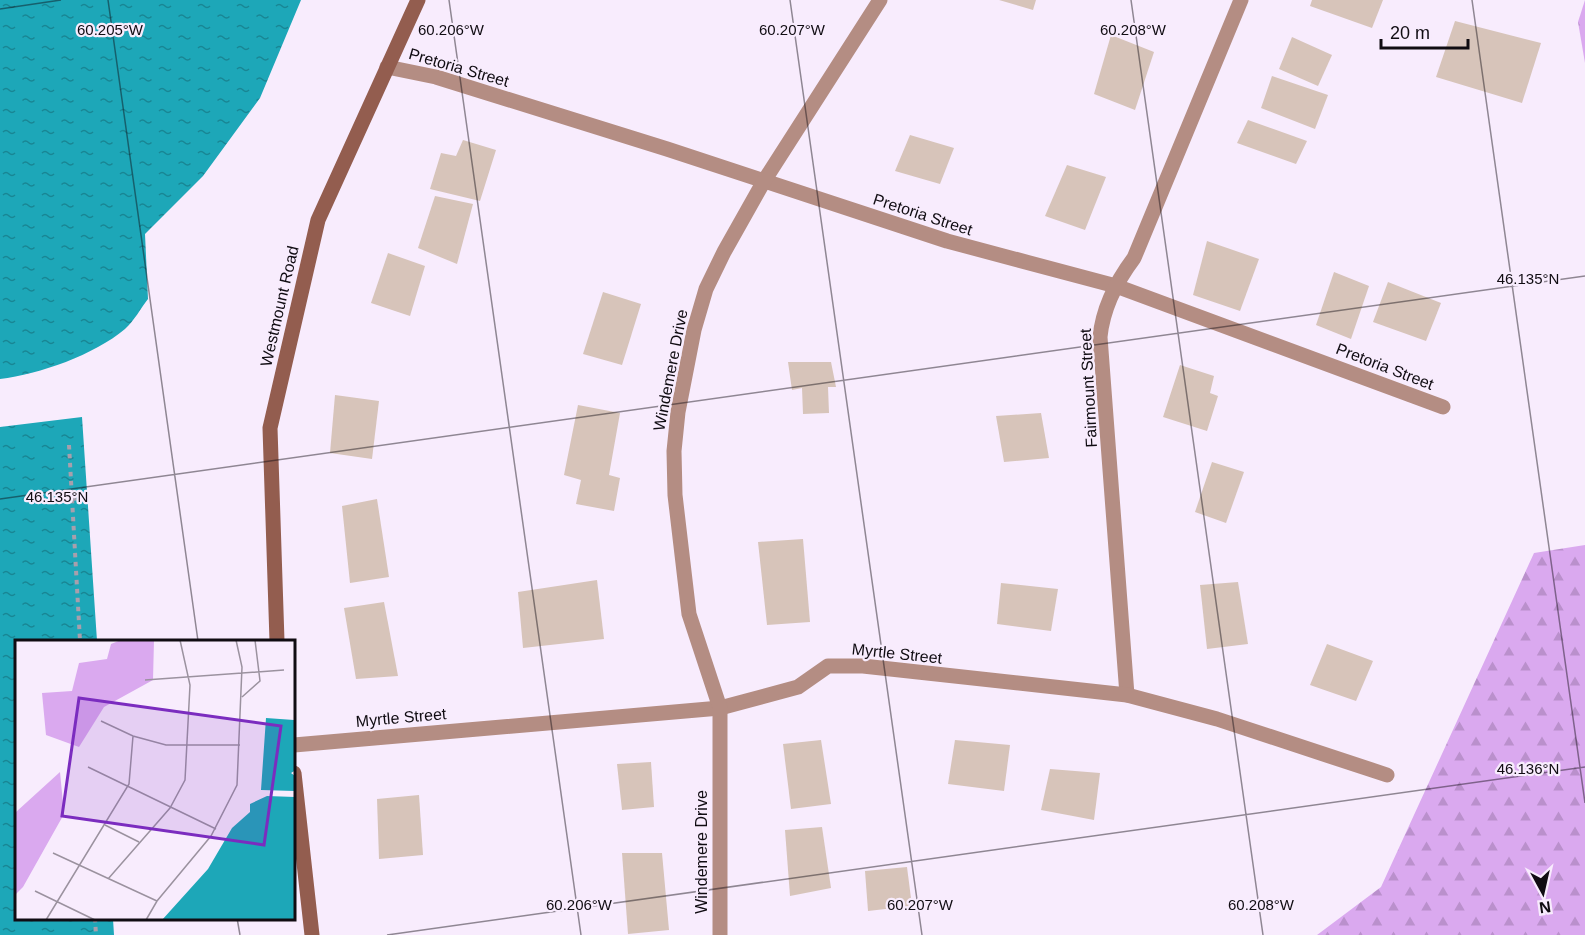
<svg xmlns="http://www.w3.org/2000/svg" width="1585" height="935" viewBox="0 0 1585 935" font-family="Arial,sans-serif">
<defs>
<pattern id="forest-firs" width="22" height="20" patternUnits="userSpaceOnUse" patternTransform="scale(1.5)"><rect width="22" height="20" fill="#daa9ef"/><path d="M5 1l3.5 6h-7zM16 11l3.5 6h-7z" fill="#ba90cc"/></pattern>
<pattern id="water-ripples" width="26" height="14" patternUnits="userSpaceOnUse" patternTransform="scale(1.5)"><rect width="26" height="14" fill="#1da7b8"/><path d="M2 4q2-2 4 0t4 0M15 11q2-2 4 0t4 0" fill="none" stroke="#188694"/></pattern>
</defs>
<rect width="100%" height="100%" fill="#f8ecfd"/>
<!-- forest -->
<g fill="url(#forest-firs)">
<polygon points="1585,0 1585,63 1578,22"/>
<polygon points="1585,545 1585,935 1317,935 1381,887 1534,553"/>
</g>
<!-- water -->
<g fill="url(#water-ripples)">
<path d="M 0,0 L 301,0 L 260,98 L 203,176 L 145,234 L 148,299 C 141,308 134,321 125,329 C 94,355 40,374 0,379 Z"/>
<polygon points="82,417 97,641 16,641 16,918 113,919 114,935 0,935 0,427"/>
</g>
<!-- building -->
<g fill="#d7c4ba">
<polygon points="999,0 1036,0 1033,10"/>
<polygon points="1312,0 1383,0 1372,28 1310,6"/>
<polygon points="1455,21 1541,43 1522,103 1436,77"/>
<polygon points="1111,35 1154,52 1135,110 1094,94"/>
<polygon points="1292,37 1332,55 1318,86 1279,69"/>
<polygon points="1272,76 1328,95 1315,129 1261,108"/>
<polygon points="1248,120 1307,141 1296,164 1237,143"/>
<polygon points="910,135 954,148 940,184 895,171"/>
<polygon points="463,140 496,150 480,201 430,189 441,153 456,156"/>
<polygon points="1067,165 1106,177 1085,230 1045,216"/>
<polygon points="435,196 473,204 457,264 418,248"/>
<polygon points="1207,241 1259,259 1240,311 1193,295"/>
<polygon points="388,253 425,266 410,316 371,303"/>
<polygon points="1334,272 1369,286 1351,339 1316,325"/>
<polygon points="1388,282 1441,303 1426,341 1373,322"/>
<polygon points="603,292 641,304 622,365 583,354"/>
<polygon points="788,362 831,362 836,387 828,387 829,413 803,414 802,388 792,390"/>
<polygon points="1180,365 1214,376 1210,393 1218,396 1207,431 1163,417"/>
<polygon points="335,395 379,401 372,459 330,453"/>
<polygon points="578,405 620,413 609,475 620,478 614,511 576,504 581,480 564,475"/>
<polygon points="1041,413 1049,458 1004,462 996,416"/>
<polygon points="1212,462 1244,472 1226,523 1195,512"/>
<polygon points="377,499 389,577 350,583 342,506"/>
<polygon points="803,539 810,622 767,625 758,542"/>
<polygon points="597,580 604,639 523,648 518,592"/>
<polygon points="1238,582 1248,644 1207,649 1200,585"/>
<polygon points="1001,583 1058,589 1051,631 997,624"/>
<polygon points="384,602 398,676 356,679 344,608"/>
<polygon points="1327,644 1373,661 1356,701 1310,685"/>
<polygon points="821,740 831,804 791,809 783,744"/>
<polygon points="955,740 1010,745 1004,791 948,784"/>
<polygon points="651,762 654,807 622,810 617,764"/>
<polygon points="1050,769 1100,773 1094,820 1041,810"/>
<polygon points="419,795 423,855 379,859 377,799"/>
<polygon points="822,827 831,888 790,896 785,830"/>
<polygon points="622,853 662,853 669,930 628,934"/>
<polygon points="907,867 912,906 868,911 865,871"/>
</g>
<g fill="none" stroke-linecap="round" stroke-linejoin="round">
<!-- path -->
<g stroke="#a89fac" stroke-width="4" stroke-dasharray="4.5 4.5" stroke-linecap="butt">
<polyline points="69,445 80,641"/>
<polyline points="72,499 88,497"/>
<polyline points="95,918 96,935"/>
</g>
<!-- street -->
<g stroke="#b48d83" stroke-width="15">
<polyline points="387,67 436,77 667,149 947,241 1116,286 1443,407"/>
<path d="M 1127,695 L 1100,337 C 1103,307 1116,282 1134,258 L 1241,0"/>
<polyline points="294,745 720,708 798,687 828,666 863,666 1127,695 1217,719 1387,775"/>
<polyline points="720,935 720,708 689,614 675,495 674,451 678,412 694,330 706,289 724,252 764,181 880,0"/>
</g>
<!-- secondary -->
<g stroke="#935d4f" stroke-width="15">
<polyline points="277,641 270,428 318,220 418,0"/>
<polyline points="294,773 312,935"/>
</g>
</g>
<!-- ticks -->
<path fill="none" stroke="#100c12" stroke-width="1.5" stroke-opacity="0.45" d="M 108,0 L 198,641M 449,0 L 581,935M 790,0 L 922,935M 1131,0 L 1263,935M 1472,0 L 1585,803M 0,9 L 61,0M 0,499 L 1585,276M 237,918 L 240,935M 387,935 L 1585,767"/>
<g text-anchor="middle" stroke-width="4.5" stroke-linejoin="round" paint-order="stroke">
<!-- street labels -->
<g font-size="16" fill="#100c12" stroke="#f8ecfd">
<text transform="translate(459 67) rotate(16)" y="6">Pretoria Street</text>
<text transform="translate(923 214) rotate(18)" y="6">Pretoria Street</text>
<text transform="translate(279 306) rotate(-77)" y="6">Westmount Road</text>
<text transform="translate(1385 366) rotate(21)" y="6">Pretoria Street</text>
<text transform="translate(670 370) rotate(-79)" y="6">Windemere Drive</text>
<text transform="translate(1088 388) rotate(-93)" y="6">Fairmount Street</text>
<text transform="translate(897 653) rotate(6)" y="6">Myrtle Street</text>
<text transform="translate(401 717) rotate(-5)" y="6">Myrtle Street</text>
<text transform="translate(701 852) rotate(-90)" y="6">Windemere Drive</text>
</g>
</g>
<!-- overview -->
<g transform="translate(15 640)">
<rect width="280" height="280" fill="#f8ecfd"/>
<path d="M 106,0 L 139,0 L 138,40 L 89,67 L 64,107 L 31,95 L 27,53 L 57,51 L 64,23 L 92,19 L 96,4 ZM 45,132 L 49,174 L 8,247 L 0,255 L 0,168 L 1,172 Z" fill="#daa9ef"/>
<path d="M 251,78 L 279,80 L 281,130 L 276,133 L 280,136 L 280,151 L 246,150 ZM 252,156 L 280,157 L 280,280 L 147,280 L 193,229 L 217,188 L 235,172 L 235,164 Z" fill="#1da7b8"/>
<path fill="none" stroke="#9b929f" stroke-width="1.5" d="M 130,40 L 269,30M 227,57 L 245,41 L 240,0M 86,81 L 118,96 L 151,105 L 225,105M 73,127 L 201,189M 90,185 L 124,202M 38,213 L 142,261M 93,239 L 155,168 L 170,140 L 175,45 L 165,0M 20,251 L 80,280M 31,280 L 114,144 L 118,96M 131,280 L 142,261 L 196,196 L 222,145 L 227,27 L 221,0"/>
<path fill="#7b2cbf" fill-opacity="0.15" stroke="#7b2cbf" stroke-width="3" d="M 64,58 L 266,86 L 249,205 L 47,176 Z"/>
<rect width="280" height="280" fill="none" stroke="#100c12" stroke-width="3"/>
</g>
<g font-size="15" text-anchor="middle" fill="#100c12" stroke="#f8ecfd" stroke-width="4.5" stroke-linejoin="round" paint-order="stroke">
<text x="110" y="35">60.205°W</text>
<text x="451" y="35">60.206°W</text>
<text x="792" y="35">60.207°W</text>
<text x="1133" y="35">60.208°W</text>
<text x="1528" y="284">46.135°N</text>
<text x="57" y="502">46.135°N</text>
<text x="1528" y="774">46.136°N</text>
<text x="579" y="910">60.206°W</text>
<text x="920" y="910">60.207°W</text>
<text x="1261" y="910">60.208°W</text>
</g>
<!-- north arrow -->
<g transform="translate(1543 893) rotate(172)" stroke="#f8ecfd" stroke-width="4.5" paint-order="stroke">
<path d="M0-4.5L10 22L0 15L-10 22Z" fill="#100c12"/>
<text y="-9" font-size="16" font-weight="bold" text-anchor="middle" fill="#100c12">N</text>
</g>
<!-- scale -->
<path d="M1381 39v9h87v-9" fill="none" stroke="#100c12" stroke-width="3"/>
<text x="1390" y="39" font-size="18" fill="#100c12" stroke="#f8ecfd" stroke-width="4.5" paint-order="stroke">20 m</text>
</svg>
